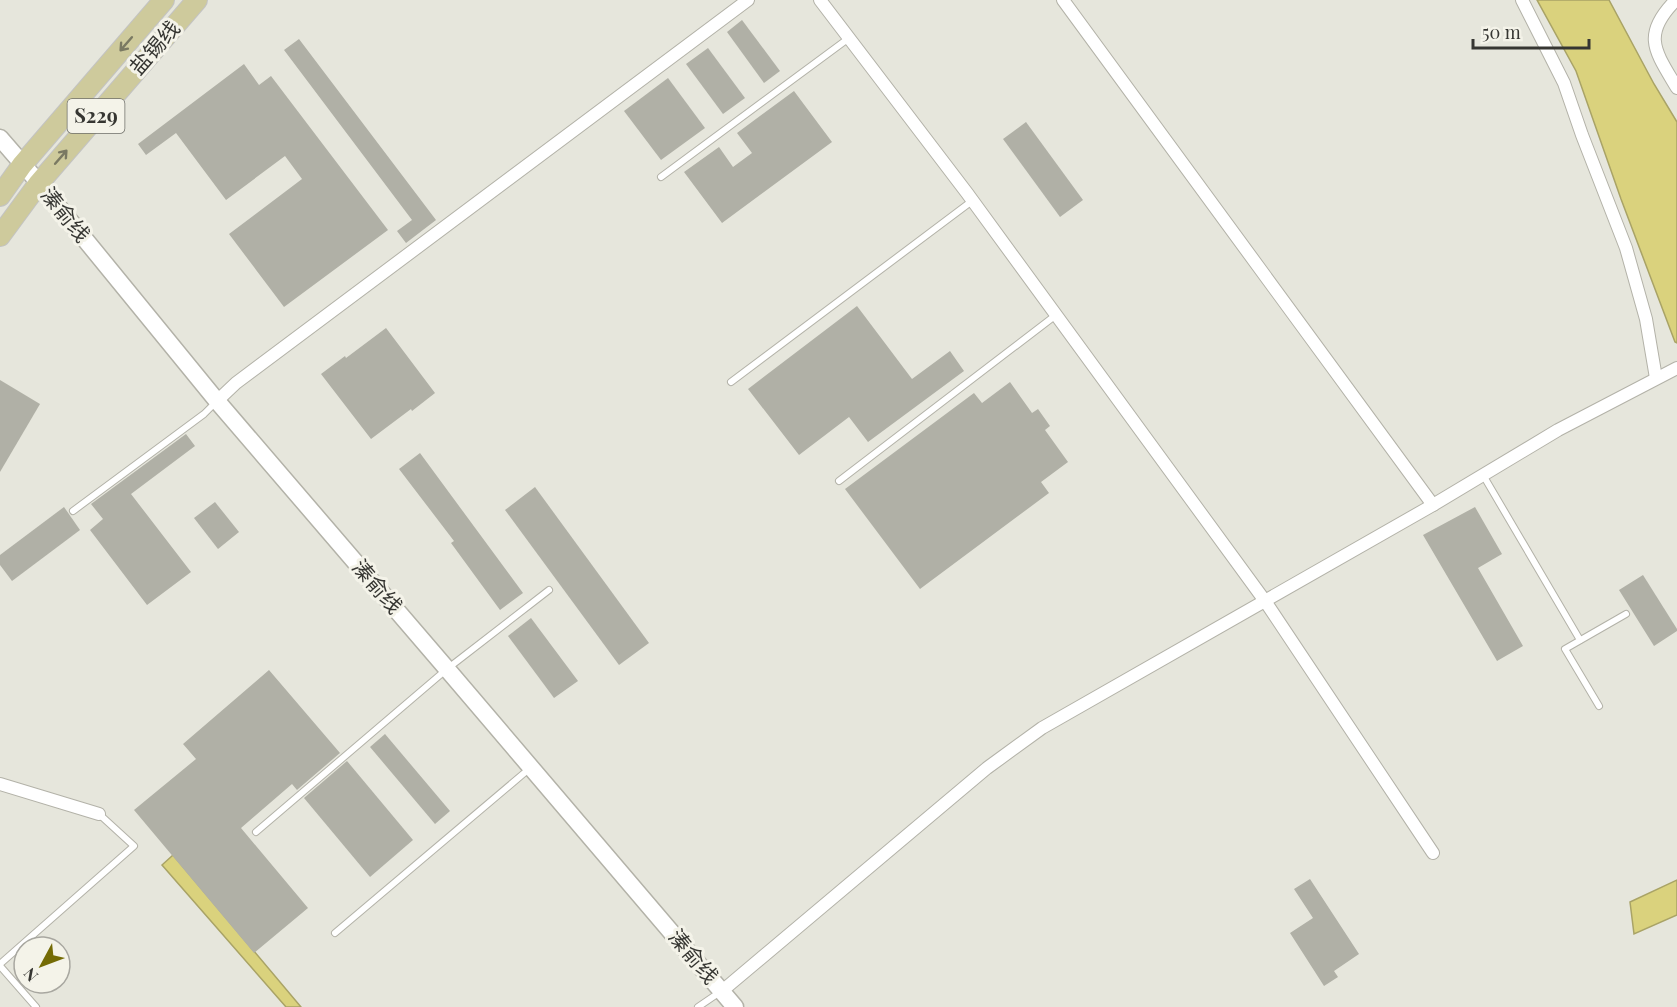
<svg xmlns="http://www.w3.org/2000/svg" width="1677" height="1007" viewBox="0 0 1677 1007" font-family="'Playfair Display','Noto Sans SC',serif">
<rect width="100%" height="100%" fill="#e6e6dc"/>
<!-- water -->
<g fill="#dad27d" stroke="#a9a366" stroke-width="1.5">
<polygon points="1537,0 1609,0 1654,84 1677,122 1677,343 1675,342 1621,199 1576,71"/>
<polygon points="173,855 301,1007 286,1007 162,865"/>
<polygon points="1677,880 1677,915 1634,934 1630,902"/>
</g>
<!-- building -->
<g fill="#b0b0a6">
<polygon points="742,20 780,71 764,83 727,32"/>
<polygon points="299,39 436,220 406,243 397,231 412,220 284,50"/>
<polygon points="708,48 745,98 723,114 686,64"/>
<polygon points="244,64 259,85 271,76 388,230 284,307 229,234 302,179 285,156 226,200 176,133 146,155 138,144"/>
<polygon points="668,78 705,128 661,160 624,111"/>
<polygon points="794,91 832,142 722,223 684,172 719,147 733,167 752,153 737,133"/>
<polygon points="1026,122 1083,200 1060,217 1003,139"/>
<polygon points="857,306 912,379 950,351 964,371 868,442 849,417 799,455 748,389"/>
<polygon points="386,328 435,393 412,411 411,409 371,439 321,374 345,356 346,358"/>
<polygon points="0,380 40,404 0,472"/>
<polygon points="1010,382 1032,413 1038,409 1050,426 1045,430 1068,462 1041,482 1049,493 920,589 845,489 974,393 982,403"/>
<polygon points="186,434 195,446 131,494 191,572 147,605 90,530 103,519 91,504"/>
<polygon points="420,453 523,593 500,610 451,543 454,541 399,469"/>
<polygon points="535,487 649,643 619,665 505,510"/>
<polygon points="215,502 239,532 218,549 194,518"/>
<polygon points="64,507 80,530 12,581 0,565 0,555"/>
<polygon points="1475,507 1502,554 1478,568 1523,646 1497,661 1423,535"/>
<polygon points="1643,575 1677,629 1677,631 1654,646 1619,590"/>
<polygon points="531,618 578,681 554,698 508,636"/>
<polygon points="269,670 340,753 297,790 292,784 241,828 308,908 254,953 134,810 196,759 183,744"/>
<polygon points="385,734 450,811 435,824 370,747"/>
<polygon points="347,761 413,840 370,877 304,798"/>
<polygon points="1310,879 1359,954 1334,971 1338,977 1324,986 1290,933 1313,918 1294,889"/>
</g>
<g fill="none" stroke-linecap="round" stroke-linejoin="round">
<defs>
<g id="lane">
<polyline points="661,177 849,38"/>
<polyline points="731,382 972,201"/>
<polyline points="1483,475 1580,640"/>
<polyline points="839,481 1056,315"/>
<polyline points="73,511 204,414 216,402"/>
<polyline points="1599,706 1565,649 1626,614"/>
<polyline points="256,832 447,669 549,590"/>
<polyline points="335,933 529,769"/>
<polyline points="0,964 134,846 99,814"/>
<polyline points="0,966 36,1007"/>
<polyline points="698,1007 720,992"/>
</g>
<g id="street">
<polyline points="820,0 967,193 1265,601 1433,853"/>
<polyline points="1063,0 1433,505"/>
<polyline points="1522,0 1564,83 1582,135 1626,248 1646,319 1656,378"/>
<path d="M 1676,0 C 1641,35 1655,51 1677,88"/>
<polyline points="217,401 236,383 748,0"/>
<polyline points="0,784 99,814"/>
<polyline points="722,991 987,768 1042,728 1433,505 1558,430 1677,368"/>
</g>
<polyline id="secondary" points="0,138 39,183 217,401 447,669 735,1007"/>
<g id="primary">
<polyline points="0,196 22,165 164,0"/>
<polyline points="0,236 39,183 197,0"/>
</g>
</defs>
<!-- lane casing -->
<use href="#lane" stroke="#b3b2a8" stroke-width="8"/>
<!-- street casing -->
<use href="#street" stroke="#b3b2a8" stroke-width="14"/>
<!-- secondary casing -->
<use href="#secondary" stroke="#b3b2a8" stroke-width="19"/>
<!-- primary casing -->
<use href="#primary" stroke="#c3c3c2" stroke-width="22"/>
<!-- lane -->
<use href="#lane" stroke="#fff" stroke-width="6"/>
<!-- street -->
<use href="#street" stroke="#fff" stroke-width="12"/>
<!-- secondary -->
<use href="#secondary" stroke="#fff" stroke-width="16"/>
<!-- primary -->
<use href="#primary" stroke="#ceca9c" stroke-width="20"/>
</g>
<!-- one-way arrows -->
<defs><path id="oneway-shaft" d="M-6 0H5M1.5-3L5.5 0L1.5 3" fill="none" stroke-width="1.6" stroke-linecap="round" stroke-linejoin="round" transform="scale(1.5)"/></defs>
<g stroke="#7a7962">
<use href="#oneway-shaft" transform="translate(126 44) rotate(131)"/>
<use href="#oneway-shaft" transform="translate(61 157) rotate(-49)"/>
</g>
<g text-anchor="middle" stroke-width="6" stroke-linejoin="round" paint-order="stroke">
<!-- shield labels -->
<rect fill="#f4f3e9" stroke="#6f6f69" stroke-width="1.5" x="67.5" y="99" width="57" height="34" rx="4.5"/>
<g font-size="20" font-weight="bold" fill="#363632">
<text x="96" y="123">S229</text>
</g>
<!-- street labels -->
<g font-size="21" fill="#363632" stroke="#f4f3e9">
<text transform="translate(155 48) rotate(-49)" y="7">盐锡线</text>
<text transform="translate(65 215) rotate(51)" y="7">溱俞线</text>
<text transform="translate(377 587) rotate(49)" y="7">溱俞线</text>
<text transform="translate(693 957) rotate(50)" y="7">溱俞线</text>
</g>
</g>
<!-- north arrow -->
<g transform="translate(42 965) rotate(229)"><circle r="28" fill="#f4f3e9" stroke="#a8a7a0" stroke-width="1.5"/>
<path d="M0-4.5L10 22L0 15L-10 22Z" fill="#746b05"/>
<text y="-9" font-size="16" font-weight="bold" text-anchor="middle" fill="#363632">N</text>
</g>
<!-- scale -->
<path d="M1473 39v9h116v-9" fill="none" stroke="#363632" stroke-width="3"/>
<text x="1482" y="39" font-size="18" fill="#363632" stroke="#f4f3e9" stroke-width="4.5" paint-order="stroke">50 m</text>
</svg>
